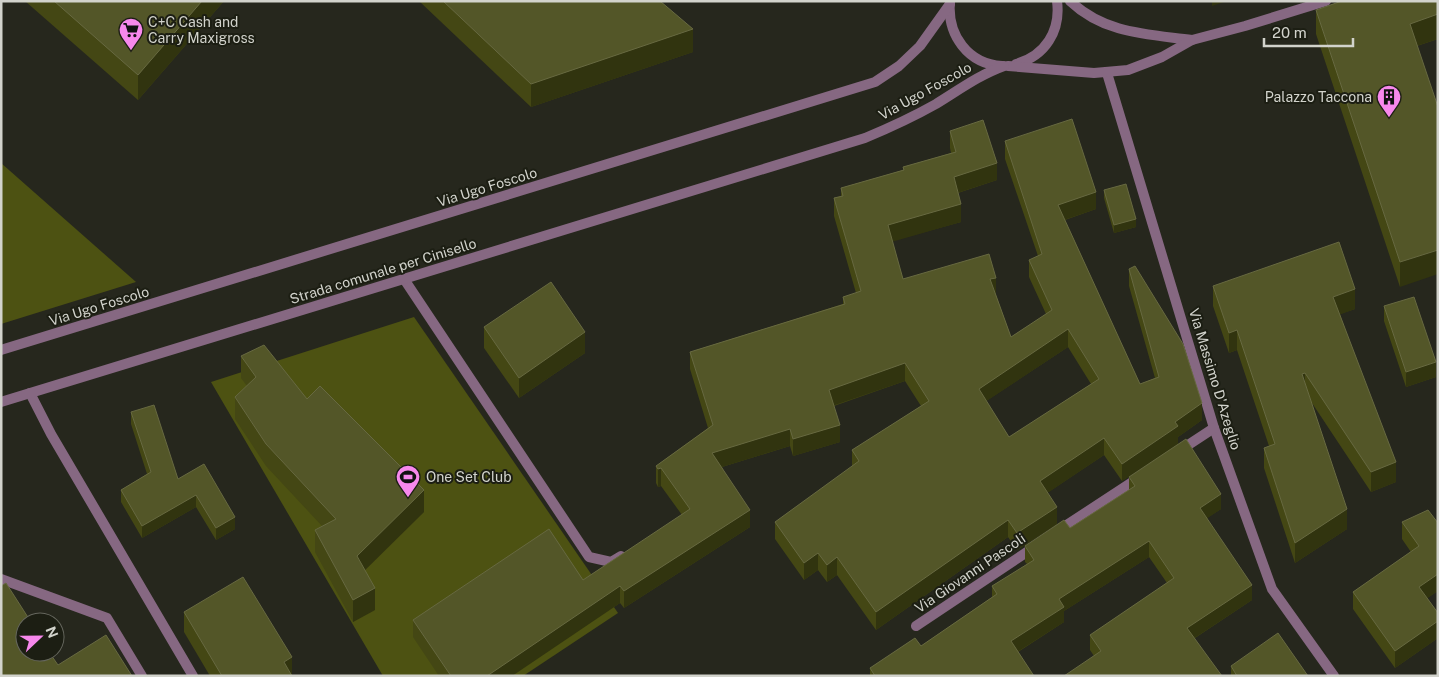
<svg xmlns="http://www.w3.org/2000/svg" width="1439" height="677" viewBox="0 0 1439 677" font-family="'Public Sans',sans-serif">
<rect width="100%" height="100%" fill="#26271d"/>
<!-- green -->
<g fill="#4d5212">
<polygon points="1,163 136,282 1,324"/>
<polygon points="414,317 618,613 523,676 383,676 211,382"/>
</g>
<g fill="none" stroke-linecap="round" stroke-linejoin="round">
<!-- service -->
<g stroke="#866882" stroke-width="10">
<polyline points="404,279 589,557 611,562 621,556"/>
<polyline points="30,393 51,434 193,676"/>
<polyline points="1,579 107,618 142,676"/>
</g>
<!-- minor -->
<g stroke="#866882" stroke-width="10">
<polyline points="1107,73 1214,428 1272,589 1334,676"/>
<polyline points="1179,451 1214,428"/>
<polyline points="1056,532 1140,477"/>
<polyline points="916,626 1036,546"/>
</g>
<!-- tertiary -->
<g stroke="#866882" stroke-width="10">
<path d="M 1070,1 C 1105,34 1147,34 1192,40"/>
<path d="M 950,2 C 947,35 968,64 1002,66"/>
<path d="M 1016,64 C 1045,56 1061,31 1057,1"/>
<polyline points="1008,66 1094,73 1128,70 1162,57 1192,40 1245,26 1326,1"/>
<polyline points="1,350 875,82 899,66 920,46 950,4"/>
<path d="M 1,402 L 865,138 C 889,128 913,117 936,104 C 959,90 979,75 1004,66"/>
</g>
</g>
<!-- wall -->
<g fill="#444714" fill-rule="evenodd">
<polygon points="25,1 224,1 138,100"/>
<polygon points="419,1 660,1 693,52 531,107"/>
<polygon points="1316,10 1438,39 1417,46 1400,287 1316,34"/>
<path d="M 950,131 L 997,180 L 958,193 L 961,222 L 892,241 L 903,279 L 996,295 L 1011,337 L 1046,314 L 1029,277 L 1029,260 L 1038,256 L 1005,159 L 1005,141 L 1096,209 L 1065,220 L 1140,384 L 1155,378 L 1129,286 L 1129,269 L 1202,420 L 1178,437 L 1178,444 L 1122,481 L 1104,455 L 1047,493 L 1057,524 L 1017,550 L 1008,537 L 876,630 L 837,575 L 827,582 L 818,570 L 804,580 L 775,539 L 775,522 L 852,467 L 852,450 L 921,406 L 905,381 L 834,406 L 840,442 L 793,456 L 790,446 L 722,467 L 750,527 L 624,608 L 620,603 L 512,676 L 439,676 L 413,637 L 413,620 L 583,580 L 682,515 L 661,486 L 658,487 L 656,483 L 656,466 L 708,428 L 690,369 L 690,352 L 843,304 L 843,297 L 856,293 L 834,216 L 834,198 L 841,196 L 841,188 L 903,170 L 903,167 L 951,153 L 950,148 ZM 1068,347 L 1091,384 L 1009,437 L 986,401 Z"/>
<polygon points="1104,190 1136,227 1114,233 1104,198"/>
<polygon points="1213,286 1355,309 1340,314 1396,482 1371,492 1312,403 1347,529 1295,563 1264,468 1264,448 1269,446 1237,350 1229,353 1213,306"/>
<polygon points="1384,306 1436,377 1406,387 1384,321"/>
<polygon points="484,327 585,353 519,398 484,348"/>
<polygon points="241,356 307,399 424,512 365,570 375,610 353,622 315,552 315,530 322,526 266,466 235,419 235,397 247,386 241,378"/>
<polygon points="131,412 178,479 235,529 216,540 196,507 142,538 121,502 121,490 147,474 131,424"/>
<polygon points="1129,477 1221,509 1207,518 1252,600 1195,638 1094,656 1090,650 1090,635 1167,583 1149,557 1064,611 1064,622 1018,652 1034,676 870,676 870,668 921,646 992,597 992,586 1027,564 1025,562 1025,546 1070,528 1129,490"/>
<polygon points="1402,522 1438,523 1438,591 1427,598 1438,613 1438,638 1395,668 1353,609 1353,592 1411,552 1402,539"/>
<polygon points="184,612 292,674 292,676 210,676 184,632"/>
<polygon points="1231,666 1308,676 1231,676"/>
</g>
<!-- shaded-wall -->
<g fill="#31340f">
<polygon points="202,1 224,1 138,100 138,75"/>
<polygon points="1212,1 1227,1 1212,6"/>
<polygon points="1438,14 1438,39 1410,48 1410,24"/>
<polygon points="693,29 693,52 531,107 531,84"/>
<polygon points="997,163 997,180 954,194 954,177"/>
<polygon points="1096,192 1096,209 1058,222 1058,205"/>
<polygon points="961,204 961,222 888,243 888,225"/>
<polygon points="1136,219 1136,227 1114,233 1114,225"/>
<polygon points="1438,250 1438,274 1400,287 1400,262"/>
<polygon points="996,278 996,295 990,279"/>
<polygon points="1355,289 1355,309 1333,317 1333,297"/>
<polygon points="1068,329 1068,347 979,406 979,389"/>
<polygon points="1237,330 1237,350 1229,353 1229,333"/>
<polygon points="585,332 585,353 519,398 519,378"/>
<polygon points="1436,362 1436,377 1406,387 1406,372"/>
<polygon points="905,363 905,381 829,407 829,390"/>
<polygon points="1305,373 1305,393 1302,374"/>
<polygon points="1202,403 1202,420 1178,437 1178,444 1122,481 1122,464 1175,422"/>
<polygon points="840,425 840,442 793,456 793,439"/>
<polygon points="790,429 790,446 712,470 712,453"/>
<polygon points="1104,438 1104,455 1040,498 1040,481"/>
<polygon points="1396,462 1396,482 1371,492 1371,472"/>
<polygon points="661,468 661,486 658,487 658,469"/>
<polygon points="424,490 424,512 357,578 357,556"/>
<polygon points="1221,494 1221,509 1200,523 1200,508"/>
<polygon points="196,495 196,507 142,538 142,526"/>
<polygon points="1057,507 1057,524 1017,550 1017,533"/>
<polygon points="1347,509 1347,529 1295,563 1295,543"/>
<polygon points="750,510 750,527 624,608 624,591"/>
<polygon points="235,517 235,529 216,540 216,528"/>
<polygon points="1008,520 1008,537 876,630 876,612"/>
<polygon points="1149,541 1149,557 1064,611 1064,622 1011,656 1011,641 1059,599"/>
<polygon points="818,553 818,570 804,580 804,563"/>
<polygon points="837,557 837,575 827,582 827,565"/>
<polygon points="1438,574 1438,591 1419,604 1419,587"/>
<polygon points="1252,585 1252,600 1187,643 1187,628"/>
<polygon points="620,586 620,603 512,676 487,676"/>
<polygon points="375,588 375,610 353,622 353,600"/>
<polygon points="1438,621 1438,638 1395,668 1395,651"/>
<polygon points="292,657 292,676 284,662"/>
</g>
<!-- building -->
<g fill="#535628" stroke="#676941" fill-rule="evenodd">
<polygon points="54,1 202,1 138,75"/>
<polygon points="443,1 660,1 693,29 531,84"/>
<polygon points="1342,1 1438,1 1438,14 1410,24 1438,107 1438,250 1400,262 1316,10"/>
<path d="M 1072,119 L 1096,192 L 1058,205 L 1140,384 L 1159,377 L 1129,269 L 1135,266 L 1183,344 L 1202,403 L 1175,422 L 1178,426 L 1122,464 L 1104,438 L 1040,481 L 1057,507 L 1017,533 L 1008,520 L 876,612 L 837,557 L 827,565 L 818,553 L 804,563 L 775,522 L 859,461 L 852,450 L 929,401 L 905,363 L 829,390 L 840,425 L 793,439 L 790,429 L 712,453 L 750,510 L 624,591 L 620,586 L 487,676 L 451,676 L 413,620 L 549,529 L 583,580 L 690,509 L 661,468 L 658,469 L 656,466 L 713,425 L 690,352 L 845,304 L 843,297 L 861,291 L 834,198 L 843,196 L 841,188 L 904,170 L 903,167 L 956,152 L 950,131 L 983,120 L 997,163 L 954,177 L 961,204 L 888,225 L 903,279 L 989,254 L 996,278 L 990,279 L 1011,337 L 1052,310 L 1029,260 L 1042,254 L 1005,141 ZM 1068,329 L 1099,379 L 1009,437 L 979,389 Z"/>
<polygon points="1126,184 1136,219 1114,225 1104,190"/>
<polygon points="1339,242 1355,289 1333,297 1396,462 1371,472 1305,373 1302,374 1347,509 1295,543 1264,448 1275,444 1237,330 1229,333 1213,286"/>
<polygon points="551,282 585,332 519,378 484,327"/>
<polygon points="1414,297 1436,362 1406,372 1384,306"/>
<polygon points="264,345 307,399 320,386 424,490 357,556 375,588 353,600 315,530 336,519 266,444 235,397 256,377 241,356"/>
<polygon points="154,405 178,479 204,464 235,517 216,528 196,495 142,526 121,490 151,472 131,412"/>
<polygon points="1186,439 1221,494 1200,508 1252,585 1187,628 1222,676 1064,676 1101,651 1090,635 1174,578 1149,541 1059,599 1064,607 1011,641 1034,676 875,676 870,668 915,638 921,646 997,594 992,586 1034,560 1025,546 1064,520 1070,528 1135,486 1129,477"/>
<polygon points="1428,510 1438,523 1438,574 1419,587 1438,613 1438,621 1395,651 1353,592 1419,546 1402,522"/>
<polygon points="243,577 292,657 284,662 292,676 222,676 184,612"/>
<polygon points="6,583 31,622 25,622 25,652 49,652 58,665 106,635 132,676 1,676 1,586"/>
<polygon points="1278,633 1308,676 1237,676 1231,666"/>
</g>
<!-- icons -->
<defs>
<symbol id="supermarket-pin" viewBox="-11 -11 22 30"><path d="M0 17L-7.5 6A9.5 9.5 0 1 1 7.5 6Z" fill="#f788ec" stroke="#1c1e13"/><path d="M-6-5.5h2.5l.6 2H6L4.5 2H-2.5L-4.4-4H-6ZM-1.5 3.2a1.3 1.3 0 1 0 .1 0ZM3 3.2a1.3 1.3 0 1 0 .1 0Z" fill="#111"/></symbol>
<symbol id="building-pin" viewBox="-11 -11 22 30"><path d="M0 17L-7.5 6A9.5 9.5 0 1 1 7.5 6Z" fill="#f788ec" stroke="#1c1e13"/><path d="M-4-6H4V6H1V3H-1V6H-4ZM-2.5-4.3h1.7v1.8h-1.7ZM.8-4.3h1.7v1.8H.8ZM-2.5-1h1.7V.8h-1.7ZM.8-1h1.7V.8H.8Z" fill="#111"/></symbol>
<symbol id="stadium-pin" viewBox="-11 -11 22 30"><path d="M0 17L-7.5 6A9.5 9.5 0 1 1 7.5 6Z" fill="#f788ec" stroke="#1c1e13"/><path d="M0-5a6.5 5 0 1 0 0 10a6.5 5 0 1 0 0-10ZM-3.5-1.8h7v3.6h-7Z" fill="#111"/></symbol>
</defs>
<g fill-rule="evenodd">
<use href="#supermarket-pin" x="117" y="16" width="28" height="38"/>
<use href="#building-pin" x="1375" y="83" width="28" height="38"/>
<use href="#stadium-pin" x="394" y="463" width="28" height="38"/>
</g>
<g text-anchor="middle" stroke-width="4" stroke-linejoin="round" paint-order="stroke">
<!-- poi labels -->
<g font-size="14" fill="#d2d3cc" stroke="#1c1e13" text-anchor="start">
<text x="148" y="27">C+C Cash and<tspan x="148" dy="16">Carry Maxigross</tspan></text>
<text x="1372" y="102" text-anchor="end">Palazzo Taccona</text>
<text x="426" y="482">One Set Club</text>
</g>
<!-- street labels -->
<g font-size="14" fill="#d2d3cc" stroke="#1c1e13">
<text transform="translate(925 91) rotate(-29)" y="5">Via Ugo Foscolo</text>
<text transform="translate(487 187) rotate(-17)" y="5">Via Ugo Foscolo</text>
<text transform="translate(383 271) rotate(-17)" y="5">Strada comunale per Cinisello</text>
<text transform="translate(99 306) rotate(-17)" y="5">Via Ugo Foscolo</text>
<text transform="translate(1215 379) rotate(73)" y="5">Via Massimo D'Azeglio</text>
<text transform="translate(970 573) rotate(-34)" y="5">Via Giovanni Pascoli</text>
</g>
</g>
<!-- border -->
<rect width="1439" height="677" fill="none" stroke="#d2d3cc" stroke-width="5"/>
<!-- north arrow -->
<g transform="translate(40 637) rotate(68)"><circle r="24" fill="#1c1e13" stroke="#65665d"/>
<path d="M0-4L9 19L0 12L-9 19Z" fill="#f788ec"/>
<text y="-8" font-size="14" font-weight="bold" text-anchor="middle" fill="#d2d3cc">N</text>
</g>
<!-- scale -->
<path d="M1264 38v8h89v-8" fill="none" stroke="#d2d3cc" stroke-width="2.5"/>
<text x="1272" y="38" font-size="15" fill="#d2d3cc" stroke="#1c1e13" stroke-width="4" paint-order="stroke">20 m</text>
</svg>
